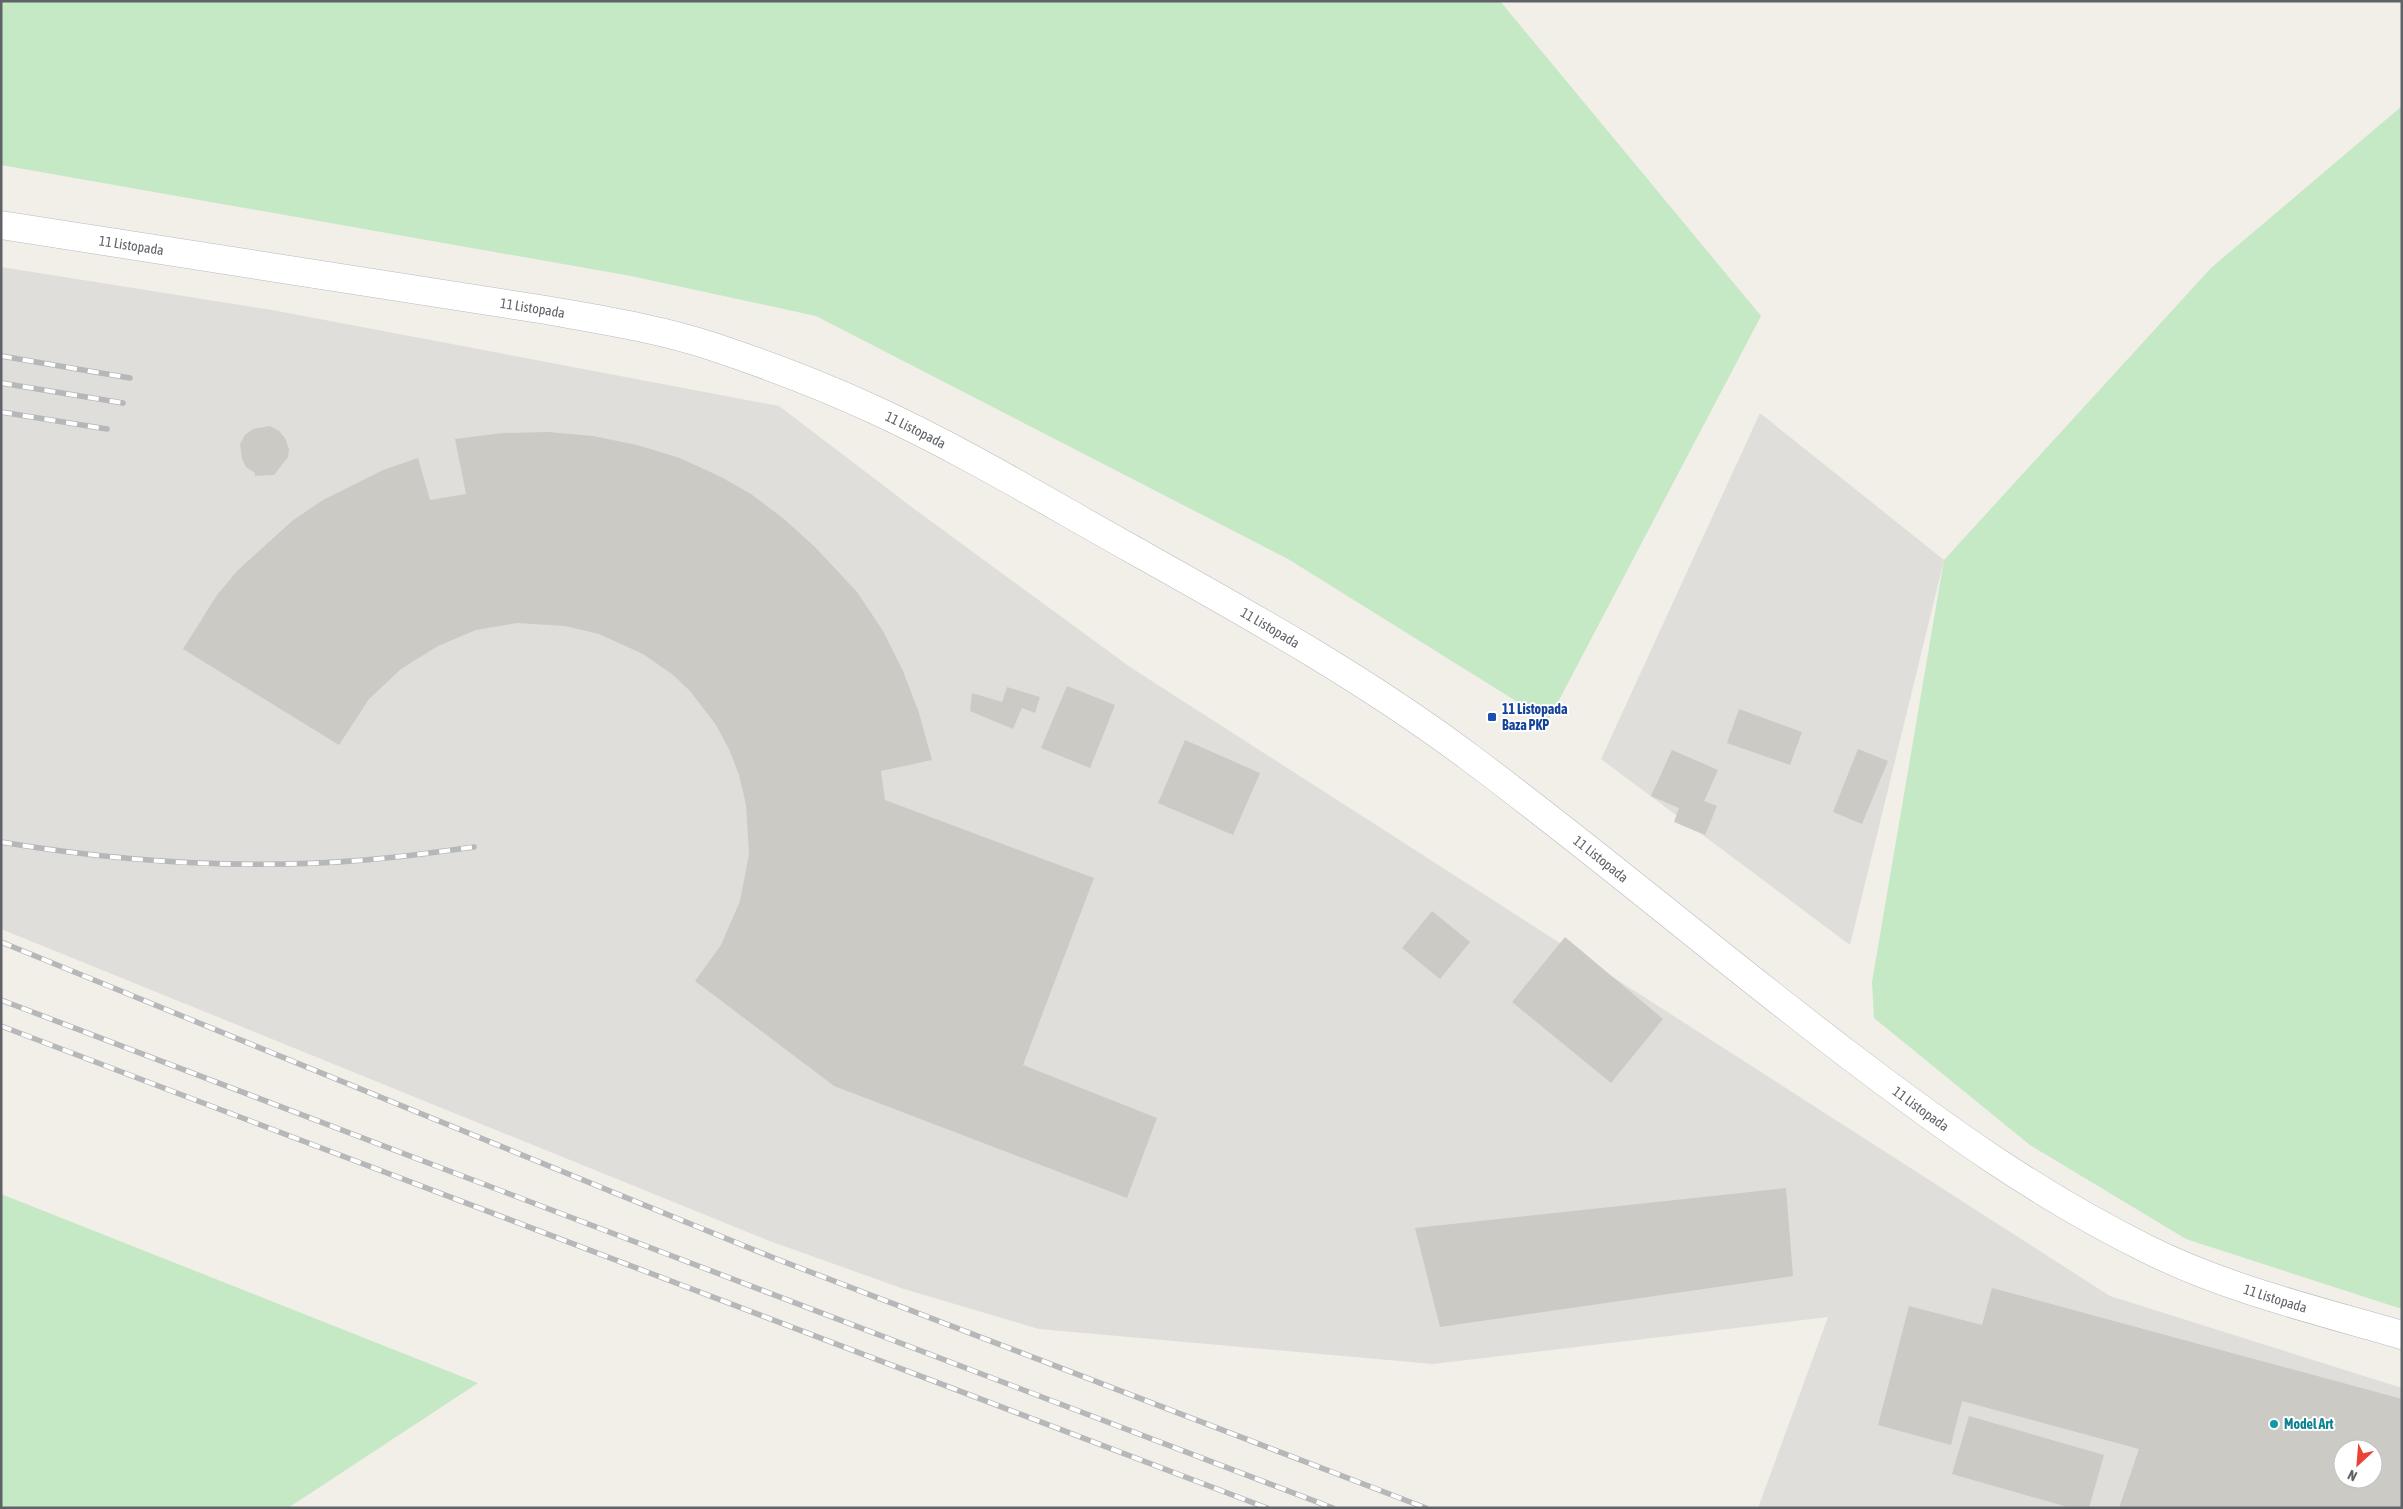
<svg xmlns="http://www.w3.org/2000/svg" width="2403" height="1509" viewBox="0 0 2403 1509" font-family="'Asap Condensed',sans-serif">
<rect width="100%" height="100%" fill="#f1efe8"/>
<!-- industrial -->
<g fill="#e0deda" fill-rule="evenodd">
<path d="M 1,267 L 272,310 L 779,406 L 917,511 L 1130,667 L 2110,1296 L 2402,1388 L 2402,1508 L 1758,1508 L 1828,1317 L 1433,1364 L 1039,1329 L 904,1289 L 767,1240 L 1,929 ZM 2343,1449 L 2373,1449 L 2373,1479 L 2343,1479 Z"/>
<polygon points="1760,413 1944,560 1850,945 1601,759"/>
</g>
<!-- green -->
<g fill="#c5e8c5">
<polygon points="1,1 1500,1 1761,316 1548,721 1288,559 816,316 631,276 1,165"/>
<polygon points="2402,106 2402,1309 2186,1239 2030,1145 1874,1018 1872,982 1944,560 2211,268"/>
<polygon points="1,1194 478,1383 288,1508 1,1508"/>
</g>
<!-- building -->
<g fill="#cccac5" fill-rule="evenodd">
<polygon points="270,426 279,431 285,438 289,449 288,457 274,475 255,476 255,473 246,467 242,459 240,444 245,435 253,429"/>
<polygon points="548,432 593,436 637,445 680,458 721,477 751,494 784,519 815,547 857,592 883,631 903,671 919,713 932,760 881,771 885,800 1094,878 1023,1065 1157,1118 1127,1198 834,1086 695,981 721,945 740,901 749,854 746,805 739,775 729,749 716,725 690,691 672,674 643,654 599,634 565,626 517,623 476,630 438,646 401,669 369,699 339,745 183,649 217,595 238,570 292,521 323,500 383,470 418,458 430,500 466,494 455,439 503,433"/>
<polygon points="1067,686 1115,705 1090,768 1041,748"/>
<polygon points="1007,687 1040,697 1035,713 1022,708 1013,729 970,711 972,693 1002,702"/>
<polygon points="1739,709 1802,732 1790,765 1727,743"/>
<polygon points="1185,740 1260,773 1233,835 1158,803"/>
<polygon points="1858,749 1888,761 1862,824 1833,812"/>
<polygon points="1672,750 1718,770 1704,801 1717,806 1705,835 1674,822 1679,808 1651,796"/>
<polygon points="1432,911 1470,942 1440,979 1402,948"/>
<polygon points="1565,937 1663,1019 1611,1083 1512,1002"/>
<polygon points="1786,1188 1793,1276 1440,1327 1415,1228"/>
<path d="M 1992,1288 L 2402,1399 L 2402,1508 L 2119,1508 L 2139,1449 L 1962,1401 L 1951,1445 L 1878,1425 L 1909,1306 L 1982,1325 ZM 2343,1449 L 2373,1449 L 2373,1479 L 2343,1479 Z"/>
<polygon points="1969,1416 2104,1455 2089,1508 2071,1508 1952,1474"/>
</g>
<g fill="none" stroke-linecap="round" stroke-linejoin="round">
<defs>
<g id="secondary">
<path id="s1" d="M 1,225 L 546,310 C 602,320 660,329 714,347 C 768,365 823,386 875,410 C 962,450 1046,501 1130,548 C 1246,613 1362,677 1469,757 C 1598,853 1721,958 1850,1056 C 1946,1129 2038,1195 2147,1249 C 2227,1289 2316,1310 2402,1335"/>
</g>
</defs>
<!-- secondary casing -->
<use href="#secondary" stroke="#b6babf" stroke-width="29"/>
<!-- secondary -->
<use href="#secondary" stroke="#fff" stroke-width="28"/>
<defs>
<g id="rail">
<polyline points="1,356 130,378"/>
<polyline points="1,383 123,403"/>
<polyline points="1,412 107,429"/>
<path d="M 1,842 C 121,862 243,870 365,860 C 401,857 438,852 474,847"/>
<polyline points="1,942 774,1258 1426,1508"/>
<polyline points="1,1000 1333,1508"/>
<polyline points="1,1026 1267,1508"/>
</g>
</defs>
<!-- rail casing -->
<use href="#rail" stroke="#b6b7b8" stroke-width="5.5"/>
<!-- rail -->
<use href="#rail" stroke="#fff" stroke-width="4" stroke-dasharray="11" stroke-linecap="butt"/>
</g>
<!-- markers -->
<rect fill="#1a4fb4" stroke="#fff" stroke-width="2" x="1487" y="712" width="10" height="10" rx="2.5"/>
<circle fill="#0f9aa8" stroke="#fff" stroke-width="2" cx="2274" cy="1424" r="5"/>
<g text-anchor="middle" stroke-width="4" stroke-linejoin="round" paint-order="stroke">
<!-- street labels -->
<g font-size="14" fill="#5f6368" stroke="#fff">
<text dy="5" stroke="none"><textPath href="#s1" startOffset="132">11 Listopada</textPath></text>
<text dy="5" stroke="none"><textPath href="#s1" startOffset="538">11 Listopada</textPath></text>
<text dy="5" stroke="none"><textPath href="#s1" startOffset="942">11 Listopada</textPath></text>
<text dy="5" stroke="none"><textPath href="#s1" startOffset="1348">11 Listopada</textPath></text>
<text dy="5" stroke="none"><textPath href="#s1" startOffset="1752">11 Listopada</textPath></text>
<text dy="5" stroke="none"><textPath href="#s1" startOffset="2158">11 Listopada</textPath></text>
<text dy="5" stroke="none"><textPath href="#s1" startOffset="2562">11 Listopada</textPath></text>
</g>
<!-- transit labels -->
<g font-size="14" font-weight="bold" fill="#164399" stroke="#fff" text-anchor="start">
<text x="1502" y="714">11 Listopada<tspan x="1502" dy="16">Baza PKP</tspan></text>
</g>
<!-- culture labels -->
<g font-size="14" font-weight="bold" fill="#0d838f" stroke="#fff" text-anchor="start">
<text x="2284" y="1429">Model Art</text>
</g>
</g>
<!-- border -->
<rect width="2403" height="1509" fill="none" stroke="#5f6368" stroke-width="5"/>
<!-- north arrow -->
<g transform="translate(2358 1464) rotate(206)"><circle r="24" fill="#ffffff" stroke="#bfc1c3"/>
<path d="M0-4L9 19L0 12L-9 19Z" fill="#ea4335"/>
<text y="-8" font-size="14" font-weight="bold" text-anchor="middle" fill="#5f6368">N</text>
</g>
</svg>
